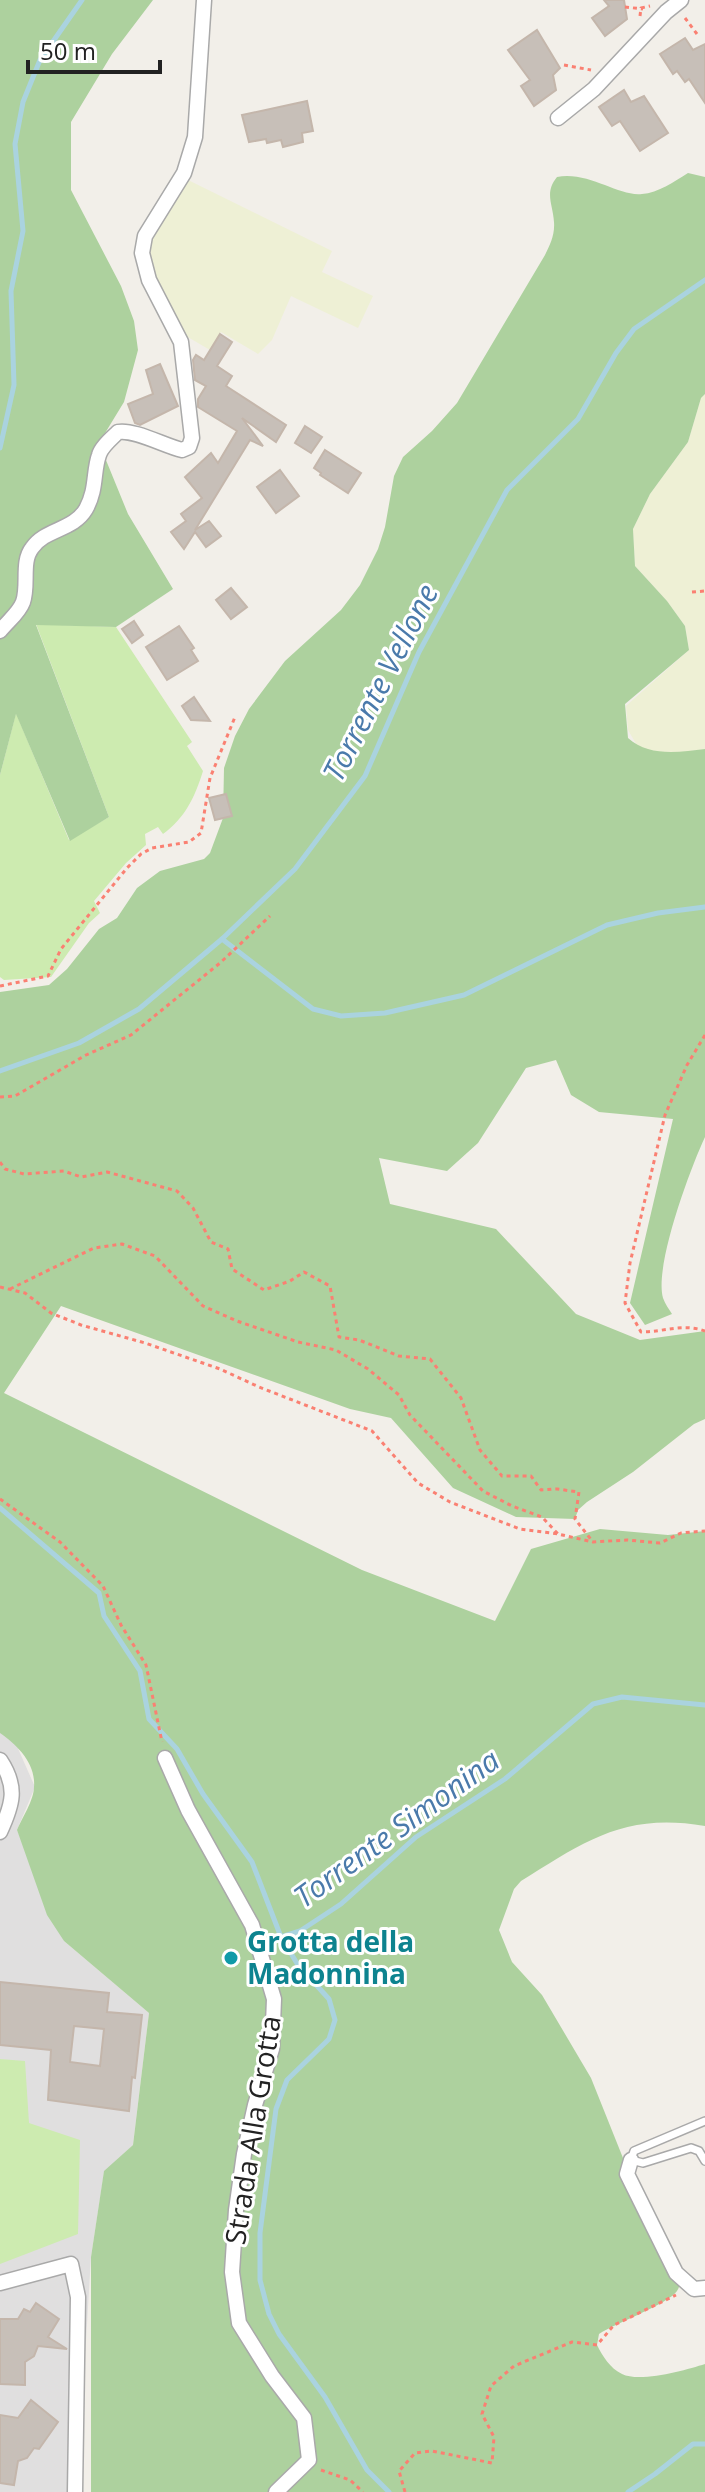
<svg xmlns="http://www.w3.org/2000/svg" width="705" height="2492" viewBox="0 0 705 2492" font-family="'Open Sans',sans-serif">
<rect width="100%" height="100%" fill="#f2efe9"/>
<!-- residential -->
<polygon fill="#e0dfdf" points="0,1732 16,1744 35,1787 17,1830 64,1941 149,2013 133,2145 104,2172 91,2257 77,2492 0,2492"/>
<!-- farmland -->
<g fill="#eef0d5">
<polygon points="184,178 332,251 322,272 373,296 358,328 291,296 272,340 258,354 221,332 210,350 186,336 158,288 150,258 149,241"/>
<polygon points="705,394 705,749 658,756 638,747 628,730 626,706 689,650 685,626 667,601 635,566 633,529 650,494 688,442 701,398"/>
</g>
<!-- grass -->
<g fill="#cdebb0">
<path d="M 36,624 L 116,627 L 192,742 L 187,746 L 203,771 C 195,797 185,818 163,834 L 158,827 L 145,834 L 146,845 L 126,863 L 94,901 L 100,913 L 89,923 L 51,977 L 4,980 L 0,977 L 0,775 L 16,713 L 69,840 L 109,817 Z"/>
<polygon points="0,2059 25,2061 29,2123 80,2140 78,2234 0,2264"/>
</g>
<!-- forest -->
<g fill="#add19e">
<polygon points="0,0 153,0 112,54 71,122 71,190 121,286 134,321 138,350 124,402 99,443 128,514 173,589 116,627 36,625 109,817 70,841 16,714 0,775"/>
<path d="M 688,173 L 705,177 L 705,394 L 701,398 L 688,442 L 650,494 L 633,529 L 635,566 L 667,601 L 685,626 L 689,650 L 625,704 L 628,738 C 649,757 679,752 705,749 L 705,1137 C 690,1169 654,1266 663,1298 C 665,1304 669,1309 672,1314 L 645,1325 L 630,1303 L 673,1119 L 599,1112 L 571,1095 L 556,1060 L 526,1068 L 478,1143 L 447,1171 L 379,1158 L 390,1204 L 496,1229 L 576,1314 L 640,1340 L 705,1331 L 705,1419 L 694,1424 L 633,1472 L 587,1502 L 578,1510 L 575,1519 L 516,1517 L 453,1488 L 391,1418 L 350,1409 L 61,1306 L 4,1393 L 362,1570 L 495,1621 L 531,1549 L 600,1529 L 668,1535 L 705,1531 L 705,1826 C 625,1812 585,1841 521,1881 L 514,1889 L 499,1930 L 512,1962 L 542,1995 L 591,2078 L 623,2158 L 681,2272 C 680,2279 681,2285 677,2291 C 668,2304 616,2323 599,2334 L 597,2345 C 603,2357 610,2368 622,2374 C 640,2383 686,2370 705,2364 L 705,2492 L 91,2492 L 91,2257 L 104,2171 L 133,2145 L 149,2013 L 64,1941 L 47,1915 L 17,1830 C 22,1818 34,1800 34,1787 C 36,1763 17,1745 0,1733 L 0,992 L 49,985 L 67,969 L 99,929 L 117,918 L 137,888 L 160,871 L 204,859 L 210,853 L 223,818 L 224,768 L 235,736 L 249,709 L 285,661 L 341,610 L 360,585 L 378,549 L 385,527 L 394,476 L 403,457 L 432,431 L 457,403 L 545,255 C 550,245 555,235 554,222 C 553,204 544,193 557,177 C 589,171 619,197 642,194 C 658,193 675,181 688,173 Z"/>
</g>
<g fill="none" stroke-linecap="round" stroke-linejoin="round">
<!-- stream -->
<g stroke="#aad3df" stroke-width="5">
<polyline points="0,448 14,385 11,291 23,231 15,144 23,102 40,60 82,0"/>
<polyline points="222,939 313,1009 341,1016 385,1013 464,995 607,925 658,913 705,907"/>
<polyline points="0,1071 79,1043 139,1009 222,939 295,869 365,776 419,652 507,490 578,419 616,353 634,329 705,280"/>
<polyline points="0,1508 99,1593 104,1616 140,1671 149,1719 177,1749 203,1794 252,1862 281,1937 300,1931 341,1904 416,1837 505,1779 593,1704 622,1697 705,1705"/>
<polyline points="281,1937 298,1965 329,1999 335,2020 329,2039 287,2080 276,2109 260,2233 260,2280 269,2314 279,2334 325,2397 367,2470 389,2492"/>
<polyline points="628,2492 655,2474 693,2444 705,2444"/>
</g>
</g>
<!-- building -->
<g fill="#c7bfb8" stroke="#c4b6ab" stroke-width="2" fill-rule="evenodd">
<polygon points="604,0 624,0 627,19 605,36 592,18 609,6"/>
<polygon points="537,30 560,68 553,75 556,90 534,106 521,86 530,80 508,50"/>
<polygon points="685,38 693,50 705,44 705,103 689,79 685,82 677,71 673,74 660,54"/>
<polygon points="624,90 631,102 644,96 668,133 640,151 620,121 612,126 599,107"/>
<polygon points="307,101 313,131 302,133 303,142 283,147 281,140 267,143 266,139 249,142 242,115"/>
<polygon points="220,334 232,342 217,366 232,376 226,386 286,425 276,442 242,418 263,446 250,440 195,530 209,521 221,536 206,547 195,532 184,549 171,532 186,521 181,514 202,498 185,477 211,453 218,463 237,431 198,407 198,399 206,386 195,380 193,360 196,355 204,360"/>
<polygon points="160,364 178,406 140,425 135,423 128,404 153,394 146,370"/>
<polygon points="305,426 322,437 311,453 295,443"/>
<polygon points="325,450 361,473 348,493 320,475 321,473 314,468"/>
<polygon points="280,470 299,496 276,513 257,487"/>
<polygon points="231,588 247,607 231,619 216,600"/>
<polygon points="134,621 143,635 132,643 122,629"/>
<polygon points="179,626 194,648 191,650 198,661 167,680 146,647"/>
<polygon points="194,697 210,721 191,720 182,706"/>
<polygon points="226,794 232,816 215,820 209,798"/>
<path d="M 0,1982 L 109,1993 L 107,2012 L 142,2015 L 135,2078 L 132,2077 L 129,2111 L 48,2100 L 51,2050 L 0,2045 ZM 74,2026 L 104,2029 L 100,2066 L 70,2062 Z"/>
<polygon points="36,2303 59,2319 48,2337 67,2349 38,2346 34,2356 25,2362 25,2385 0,2384 0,2319 18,2319 24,2309 30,2312"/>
<polygon points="31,2400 58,2422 39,2449 34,2448 27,2458 18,2461 14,2485 0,2483 0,2415 18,2418"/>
</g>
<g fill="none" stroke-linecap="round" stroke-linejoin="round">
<defs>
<polyline id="service" points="705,2121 634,2151 631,2160 643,2163 691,2148 699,2151 705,2161"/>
<g id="minor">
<polyline points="558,118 594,89 666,12 681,0"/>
<path d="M 0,631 C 8,621 19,613 23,602 C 29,585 21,562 32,548 C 46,528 73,531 86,509 C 97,489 93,472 99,455 C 101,447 112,438 118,432 C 134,429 165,446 182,450 L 189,447 L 192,438 L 181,342 L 149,280 L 142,253 L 145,236 L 184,173 L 195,137 L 204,0"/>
<polyline points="165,1758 188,1810 252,1925 274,1999 272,2049 255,2105 244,2154 236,2210 232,2272 239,2323 272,2376 304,2418 309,2460 276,2492"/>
<path d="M 0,1760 C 18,1787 13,1804 0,1832"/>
<polyline points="631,2160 627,2174 676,2273 694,2289 705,2288"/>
<polyline points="0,2283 71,2264 78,2297 75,2492"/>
</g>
</defs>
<!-- service casing -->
<use href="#service" stroke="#a9a9a9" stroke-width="10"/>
<!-- minor casing -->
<use href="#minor" stroke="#a9a9a9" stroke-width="17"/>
<!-- path -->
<g stroke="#fa8072" stroke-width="3" stroke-dasharray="4 4" stroke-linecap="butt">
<polyline points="625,7 643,9"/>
<polyline points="640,16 641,8 650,6"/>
<polyline points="685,18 697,34"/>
<polyline points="564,65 591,70"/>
<polyline points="692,592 705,591"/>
<polyline points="0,986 48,976 61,949 127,868 141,854 152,848 189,842 201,833 210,778 235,717"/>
<path d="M 705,1035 L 687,1065 L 665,1115 L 630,1263 L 625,1303 L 641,1332 C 664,1332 683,1323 705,1331"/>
<polyline points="0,1097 15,1096 86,1055 131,1035 220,963 270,916"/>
<polyline points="0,1162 5,1169 24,1174 64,1171 81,1177 107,1172 177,1191 193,1208 211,1242 228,1249 232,1269 264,1290 290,1281 304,1272 330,1286 339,1337 359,1340 399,1356 430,1359 461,1398 480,1450 502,1476 531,1476 541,1490 557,1489 579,1492 575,1519 593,1542"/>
<polyline points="0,1287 25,1293 51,1313 81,1325 145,1343 220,1369 259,1387 372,1431 418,1483 450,1502 520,1529 558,1534 593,1542 627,1540 660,1543 681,1533 705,1531"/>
<polyline points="10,1289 94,1248 122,1244 155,1256 203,1306 237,1321 298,1342 336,1350 368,1369 399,1395 410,1415 483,1491 512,1506 542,1517 558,1534"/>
<polyline points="0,1499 60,1542 103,1586 121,1625 146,1665 162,1742"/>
<polyline points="321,2470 350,2480 363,2492"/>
<polyline points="405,2492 399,2471 415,2453 432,2451 492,2463 494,2437 482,2414 491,2386 514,2366 572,2342 597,2345 614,2325 676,2295"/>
</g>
<!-- service -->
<use href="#service" stroke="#fff" stroke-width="7"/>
<!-- minor -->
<use href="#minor" stroke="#fff" stroke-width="14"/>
</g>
<!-- markers -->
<circle fill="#0f9aa8" stroke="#fff" stroke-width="3" cx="231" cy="1958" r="8"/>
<g text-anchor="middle" stroke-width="6" stroke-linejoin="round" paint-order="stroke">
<!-- culture labels -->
<g font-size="28" font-weight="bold" fill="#0d838f" stroke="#fff" text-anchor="start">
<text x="247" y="1952">Grotta della<tspan x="247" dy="32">Madonnina</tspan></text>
</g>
<!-- street labels -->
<g font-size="28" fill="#222" stroke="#fff">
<text transform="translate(253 2130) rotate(-81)" y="10">Strada Alla Grotta</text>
</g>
<!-- water labels -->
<g font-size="30" font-style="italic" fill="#4a7aab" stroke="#fff">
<text transform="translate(381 683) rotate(-63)" y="10">Torrente Vellone</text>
<text transform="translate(397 1829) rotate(-36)" y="10">Torrente Simonina</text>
</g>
</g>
<!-- scale -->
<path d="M28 60v12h132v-12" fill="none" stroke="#222222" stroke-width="4"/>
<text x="40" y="60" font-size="24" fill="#222222" stroke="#ffffff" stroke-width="6" paint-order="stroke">50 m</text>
</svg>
